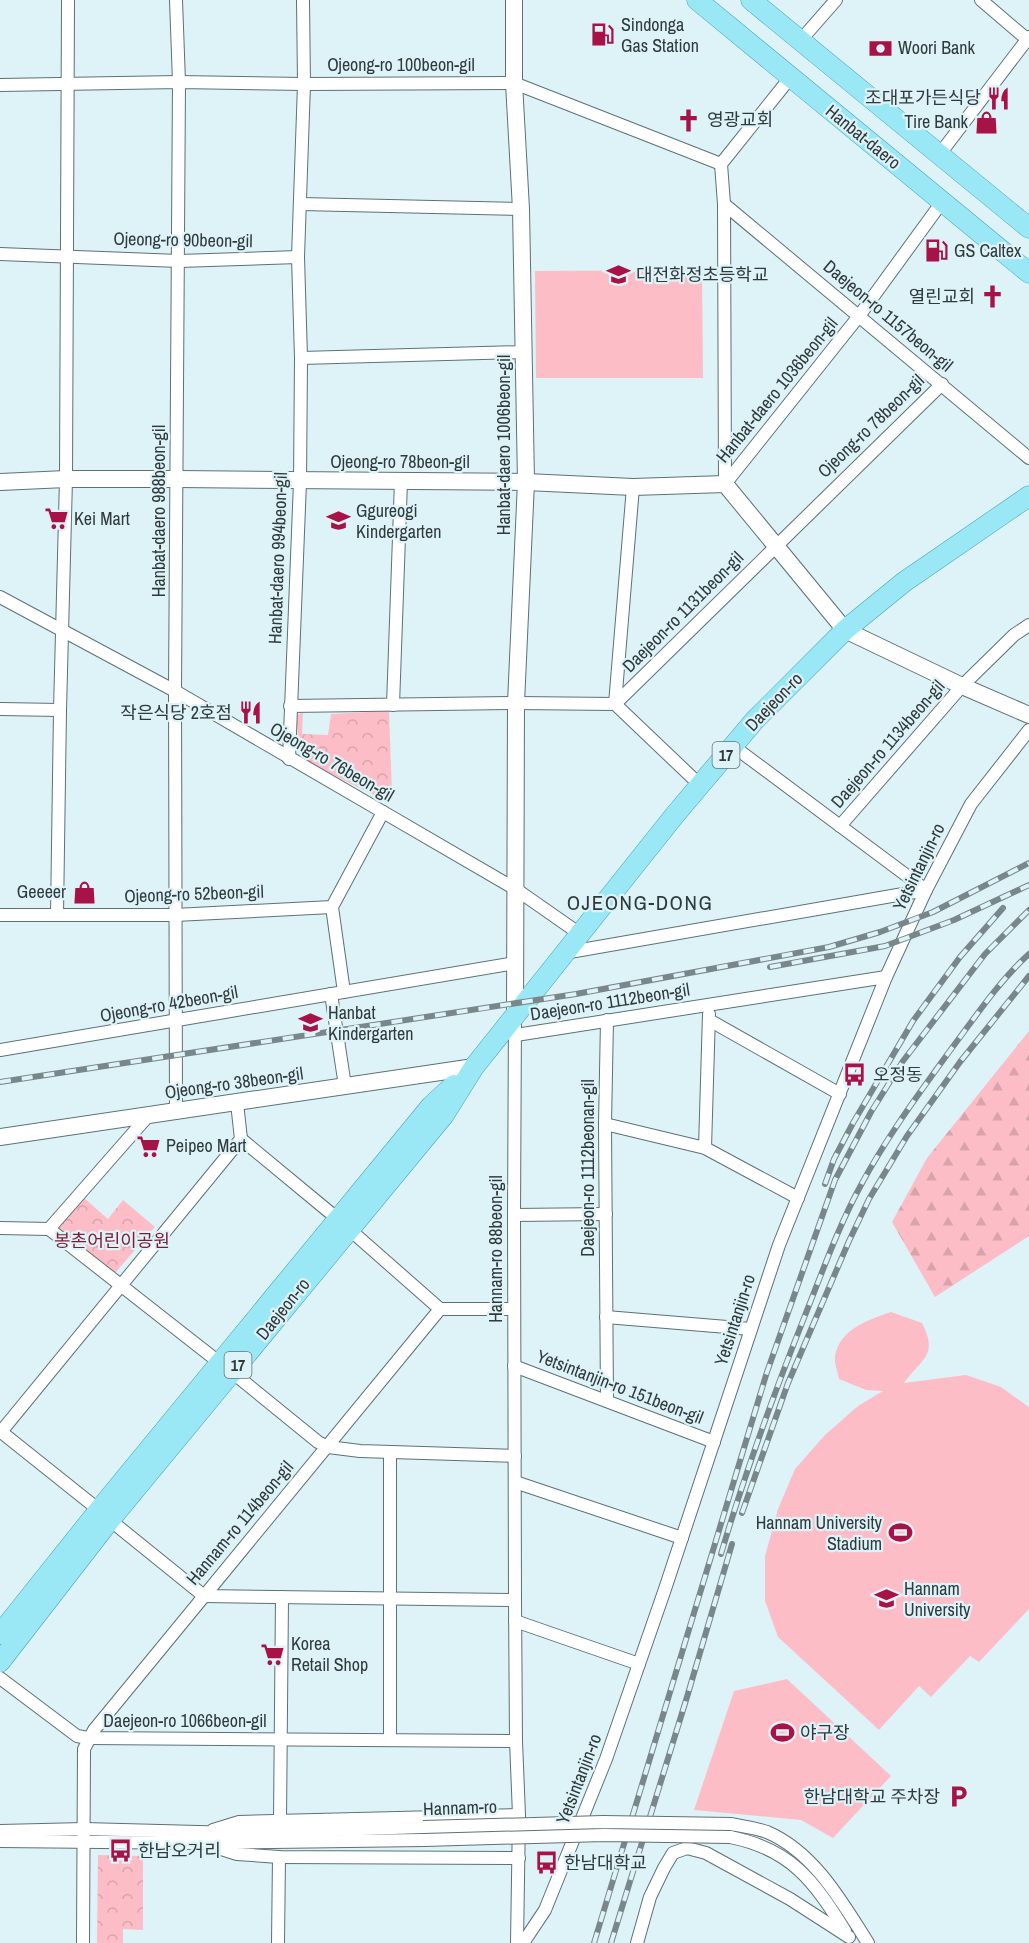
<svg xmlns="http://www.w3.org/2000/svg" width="1029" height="1943" viewBox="0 0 1029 1943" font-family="'Archivo Narrow','Noto Sans KR',sans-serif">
<defs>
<pattern id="forest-firs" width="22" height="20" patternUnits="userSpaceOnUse" patternTransform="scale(1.5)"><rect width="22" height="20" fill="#fdbdc7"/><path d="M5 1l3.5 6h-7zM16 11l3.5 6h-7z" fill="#d9a3ac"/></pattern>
<pattern id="park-crowns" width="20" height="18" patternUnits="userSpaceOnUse" patternTransform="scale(1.5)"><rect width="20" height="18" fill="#fdbdc7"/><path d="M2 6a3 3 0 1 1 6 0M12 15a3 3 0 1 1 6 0" fill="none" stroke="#d9a3ac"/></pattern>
</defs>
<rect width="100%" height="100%" fill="#ddf3f8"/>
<!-- forest -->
<polygon fill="url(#forest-firs)" points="1029,1031 1029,1236 935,1297 892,1222 927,1158"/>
<!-- park -->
<g fill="url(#park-crowns)">
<polygon points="389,711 392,794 384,800 301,759 296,716 303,712 302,734 328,735 331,714"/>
<polygon points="83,1197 108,1219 123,1200 155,1227 115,1273 57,1231 63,1219"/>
<polygon points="98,1855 143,1856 143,1930 123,1929 123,1943 97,1943"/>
</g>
<!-- garden -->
<g fill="#fdbdc7">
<polygon points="702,270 703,378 536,378 535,271"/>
<path d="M 891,1312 L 922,1323 C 939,1356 921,1359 904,1383 L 966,1375 L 1001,1387 L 1029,1407 L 1029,1609 L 979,1662 L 970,1656 L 931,1697 L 919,1686 L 879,1730 L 778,1637 L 765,1601 L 765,1556 L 778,1509 L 795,1469 L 825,1435 L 858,1406 L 883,1391 L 866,1390 L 839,1379 C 838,1373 834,1363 835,1356 C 840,1329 868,1320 891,1312 Z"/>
<polygon points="787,1679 891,1776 833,1838 801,1820 694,1810 734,1691"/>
</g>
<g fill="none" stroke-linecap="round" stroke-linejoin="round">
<defs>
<g id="street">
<polyline points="981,0 1029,41"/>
<polyline points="800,41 836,0"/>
<polyline points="0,85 179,82 304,84 514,83 721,164"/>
<polyline points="939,155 1029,37"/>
<polyline points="301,204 521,209"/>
<polyline points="724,204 1029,458"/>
<polyline points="0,254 179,261 298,257"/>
<polyline points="301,358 523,352"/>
<polyline points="725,484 724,204 721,164 790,78"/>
<polyline points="725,484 859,316 942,202"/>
<polyline points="0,597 175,691 383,812 517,890 580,934"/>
<polyline points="615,704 942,384"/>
<polyline points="615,704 633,487"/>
<polyline points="393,705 401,481"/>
<polyline points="290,706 516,703 615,704 700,785"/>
<polyline points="0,709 60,710"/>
<polyline points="733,746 926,890"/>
<polyline points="289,759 300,482 301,358 298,257 304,84 303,0"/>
<polyline points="840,826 962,686 1014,635 1029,625"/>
<polyline points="0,915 175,915 332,907"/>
<polyline points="57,915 60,710 66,479 68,0"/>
<polyline points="564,953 926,890"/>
<polyline points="344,992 332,907 383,812"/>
<polyline points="331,994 345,1086"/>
<polyline points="515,1016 514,1215 515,1600 516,1741 519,1815 517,1943"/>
<polyline points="709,1020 840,1094"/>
<polyline points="516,1035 886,977"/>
<polyline points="0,1050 515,963"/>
<polyline points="176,1112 175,691 179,82 176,0"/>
<polyline points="605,1124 705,1148 798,1198"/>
<polyline points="241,1139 339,1220"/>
<polyline points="705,1148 709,1014"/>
<polyline points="514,1215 606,1214"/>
<polyline points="0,1228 49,1229"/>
<polyline points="49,1229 220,1363"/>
<polyline points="49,1229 148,1116"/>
<polyline points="349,1229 440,1309"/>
<polyline points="606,1317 751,1329"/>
<polyline points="514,1366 714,1442"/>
<polyline points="232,1372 318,1442 328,1447 360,1451 515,1456"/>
<polyline points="607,1401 605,1124 607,1020"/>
<polyline points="0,1431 99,1510"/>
<polyline points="0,1433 241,1139 237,1103"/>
<polyline points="390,1452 390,1740"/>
<polyline points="515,1482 682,1538"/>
<polyline points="110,1520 204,1596 515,1600"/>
<polyline points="515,1621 639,1664"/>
<polyline points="0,1678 77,1736 88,1738 516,1741"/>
<polyline points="280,1820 282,1597"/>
<path d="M 731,1824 C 742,1826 756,1828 767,1832 C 814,1852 842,1902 868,1943"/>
<polyline points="213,1830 239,1822 519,1815"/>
<polyline points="0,1831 84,1829 236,1833 423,1827"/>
<path d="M 730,1837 C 791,1849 814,1881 845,1931"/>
<polyline points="0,1841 204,1843 424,1840"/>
<polyline points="215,1847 237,1854 279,1857 519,1858"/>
<polyline points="83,1943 84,1749 94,1730 440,1309 514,1309"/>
<polyline points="278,1943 279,1857"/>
<polyline points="523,1943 545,1910 606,1759 665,1589 779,1245 886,977 926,890 971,804 1029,730"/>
<polyline points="637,1943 650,1897 664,1868 673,1853 687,1848 706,1853 790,1899 849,1937"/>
</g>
<g id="secondary">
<polyline points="514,0 514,83 521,209 526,482 516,703 515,1015"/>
<polyline points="0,482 66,479 177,479 526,482 633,487 725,484 845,630 962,686 1029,715"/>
<polyline points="0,1137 474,1067"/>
</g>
<g id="primary">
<polyline points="697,0 1029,273"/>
<polyline points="751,0 1029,228"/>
<polyline points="0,1634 99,1510 431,1106 454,1085"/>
<polyline points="0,1662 110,1520 444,1115 474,1067 674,816 754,721 845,630 904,582 1029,496"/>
</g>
</defs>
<!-- street casing -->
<use href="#street" stroke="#5d7175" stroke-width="14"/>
<!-- secondary casing -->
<use href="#secondary" stroke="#5d7175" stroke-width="18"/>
<!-- primary casing -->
<use href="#primary" stroke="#49a0b1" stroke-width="21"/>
<!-- street -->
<use href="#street" stroke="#fff" stroke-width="12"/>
<!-- secondary -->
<use href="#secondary" stroke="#fff" stroke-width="16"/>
<!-- primary -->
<use href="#primary" stroke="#9ae8f6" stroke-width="20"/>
<defs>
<g id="rail">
<polyline points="770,967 885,946 954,920 1029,885"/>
<polyline points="0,1082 576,994 829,947 880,932 933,912 1029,863"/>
<polyline points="825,1184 834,1159 853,1123 913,1021 960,957 1003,908"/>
<polyline points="742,1513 788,1383 849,1241 869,1199 907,1136 960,1062 1029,976"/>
<path d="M 721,1554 C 745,1473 773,1396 804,1318 C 822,1273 838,1227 861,1185 C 886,1138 918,1095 949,1052 C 974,1019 998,982 1029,954"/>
<polyline points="594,1943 767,1372 835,1180 871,1112 903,1061 985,954 1029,910"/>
<polyline points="611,1943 687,1697 732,1544"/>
</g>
</defs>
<!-- rail casing -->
<use href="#rail" stroke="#79878b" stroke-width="6"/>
<!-- rail -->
<use href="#rail" stroke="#ddf3f8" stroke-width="4" stroke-dasharray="11" stroke-linecap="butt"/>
<defs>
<g id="street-bridge">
<polyline points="423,1827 603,1822 731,1824"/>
<polyline points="424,1840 604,1835 730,1837"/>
</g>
</defs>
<!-- street-bridge casing -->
<use href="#street-bridge" stroke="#5d7175" stroke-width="14" stroke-linecap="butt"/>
<!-- street-bridge -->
<use href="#street-bridge" stroke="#fff" stroke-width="12"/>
</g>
<!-- icons -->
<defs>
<symbol id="fuel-bare" viewBox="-9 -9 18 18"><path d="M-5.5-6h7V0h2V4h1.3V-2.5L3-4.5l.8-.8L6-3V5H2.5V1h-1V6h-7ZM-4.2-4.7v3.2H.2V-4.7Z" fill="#a71247" stroke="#ddf3f8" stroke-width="2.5" paint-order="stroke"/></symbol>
<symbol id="bank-bare" viewBox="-9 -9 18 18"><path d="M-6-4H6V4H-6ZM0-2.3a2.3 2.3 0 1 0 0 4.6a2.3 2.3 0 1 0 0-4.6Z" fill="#a71247" stroke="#ddf3f8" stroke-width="2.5" paint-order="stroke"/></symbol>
<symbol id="restaurant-bare" viewBox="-9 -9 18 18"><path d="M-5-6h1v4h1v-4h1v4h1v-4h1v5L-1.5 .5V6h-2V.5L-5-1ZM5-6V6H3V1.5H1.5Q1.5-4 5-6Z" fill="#a71247" stroke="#ddf3f8" stroke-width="2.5" paint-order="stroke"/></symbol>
<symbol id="church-bare" viewBox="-9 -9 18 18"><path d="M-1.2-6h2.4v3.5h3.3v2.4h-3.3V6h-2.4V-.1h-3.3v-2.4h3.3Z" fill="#a71247" stroke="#ddf3f8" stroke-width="2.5" paint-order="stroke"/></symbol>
<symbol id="shop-bare" viewBox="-9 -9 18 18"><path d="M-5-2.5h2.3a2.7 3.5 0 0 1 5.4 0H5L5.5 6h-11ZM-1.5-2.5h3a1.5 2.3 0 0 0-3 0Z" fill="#a71247" stroke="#ddf3f8" stroke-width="2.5" paint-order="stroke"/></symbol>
<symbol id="school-bare" viewBox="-9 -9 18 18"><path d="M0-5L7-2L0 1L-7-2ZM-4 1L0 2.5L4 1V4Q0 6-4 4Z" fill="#a71247" stroke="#ddf3f8" stroke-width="2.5" paint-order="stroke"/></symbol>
<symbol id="supermarket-bare" viewBox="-9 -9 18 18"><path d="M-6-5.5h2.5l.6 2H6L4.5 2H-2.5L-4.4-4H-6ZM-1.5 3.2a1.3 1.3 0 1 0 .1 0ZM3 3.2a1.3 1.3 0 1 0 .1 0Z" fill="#a71247" stroke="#ddf3f8" stroke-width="2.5" paint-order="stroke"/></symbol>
<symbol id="bus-bare" viewBox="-9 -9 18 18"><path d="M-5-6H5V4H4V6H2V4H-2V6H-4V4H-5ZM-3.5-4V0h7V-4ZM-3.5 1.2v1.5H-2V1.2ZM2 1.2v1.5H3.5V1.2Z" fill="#a71247" stroke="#ddf3f8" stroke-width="2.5" paint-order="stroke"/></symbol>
<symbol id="stadium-bare" viewBox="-9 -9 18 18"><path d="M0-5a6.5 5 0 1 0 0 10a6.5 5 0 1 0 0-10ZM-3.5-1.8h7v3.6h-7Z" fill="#a71247" stroke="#ddf3f8" stroke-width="2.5" paint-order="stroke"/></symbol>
<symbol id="university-bare" viewBox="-9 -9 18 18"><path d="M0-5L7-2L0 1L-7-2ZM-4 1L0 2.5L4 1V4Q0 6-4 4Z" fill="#a71247" stroke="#ddf3f8" stroke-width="2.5" paint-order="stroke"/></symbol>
<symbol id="parking-bare" viewBox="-9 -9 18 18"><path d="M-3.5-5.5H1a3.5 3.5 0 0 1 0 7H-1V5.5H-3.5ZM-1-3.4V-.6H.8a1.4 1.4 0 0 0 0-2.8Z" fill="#a71247" stroke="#ddf3f8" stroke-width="2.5" paint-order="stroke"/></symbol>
</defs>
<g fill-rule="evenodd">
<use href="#fuel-bare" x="586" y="18" width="33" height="33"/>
<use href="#bank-bare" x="864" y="32" width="33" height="33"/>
<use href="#restaurant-bare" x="982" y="82" width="33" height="33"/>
<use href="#church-bare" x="672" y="104" width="33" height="33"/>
<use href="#shop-bare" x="970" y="106" width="33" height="33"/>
<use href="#fuel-bare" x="920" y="234" width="33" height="33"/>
<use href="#school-bare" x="602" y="258" width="33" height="33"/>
<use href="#church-bare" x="976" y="280" width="33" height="33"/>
<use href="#supermarket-bare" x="40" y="502" width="33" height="33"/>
<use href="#school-bare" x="322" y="504" width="33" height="33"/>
<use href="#restaurant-bare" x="234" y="696" width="33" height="33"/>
<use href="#shop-bare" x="68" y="876" width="33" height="33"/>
<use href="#school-bare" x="294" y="1006" width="33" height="33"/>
<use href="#bus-bare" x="838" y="1058" width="33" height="33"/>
<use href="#supermarket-bare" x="132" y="1130" width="33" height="33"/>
<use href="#stadium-bare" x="884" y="1516" width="33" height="33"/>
<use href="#university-bare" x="870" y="1582" width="33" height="33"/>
<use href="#supermarket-bare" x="256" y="1638" width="33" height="33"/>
<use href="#stadium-bare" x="766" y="1716" width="33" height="33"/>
<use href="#parking-bare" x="942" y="1780" width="33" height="33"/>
<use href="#bus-bare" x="104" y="1834" width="33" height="33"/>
<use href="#bus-bare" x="530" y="1846" width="33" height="33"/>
</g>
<g text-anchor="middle" stroke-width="4.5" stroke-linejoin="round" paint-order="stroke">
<!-- shield labels -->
<g fill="#ddf3f8" stroke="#647174" stroke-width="1.5">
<rect x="712.5" y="742" width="27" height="26" rx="4.5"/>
<rect x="224.5" y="1352" width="27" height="26" rx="4.5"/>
</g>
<g font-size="16" font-weight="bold" fill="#30393b">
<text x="726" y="761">17</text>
<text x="238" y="1371">17</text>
</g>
<!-- poi labels -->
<g font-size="18" fill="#30393b" stroke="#ddf3f8" text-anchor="start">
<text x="621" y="31">Sindonga<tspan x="621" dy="21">Gas Station</tspan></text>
<text x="898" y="54">Woori Bank</text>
<text x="981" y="104" text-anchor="end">조대포가든식당</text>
<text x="707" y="126">영광교회</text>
<text x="968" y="128" text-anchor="end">Tire Bank</text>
<text x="954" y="257">GS Caltex</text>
<text x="636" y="281">대전화정초등학교</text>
<text x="975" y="303" text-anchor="end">열린교회</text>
<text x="356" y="517">Ggureogi<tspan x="356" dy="21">Kindergarten</tspan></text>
<text x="74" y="525">Kei Mart</text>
<text x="232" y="719" text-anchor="end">작은식당 2호점</text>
<text x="66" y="898" text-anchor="end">Geeeer</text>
<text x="328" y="1019">Hanbat<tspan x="328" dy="21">Kindergarten</tspan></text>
<text x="873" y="1081">오정동</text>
<text x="166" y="1152">Peipeo Mart</text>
<text x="882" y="1529" text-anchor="end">Hannam University<tspan x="882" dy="21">Stadium</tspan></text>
<text x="904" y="1595">Hannam<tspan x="904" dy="21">University</tspan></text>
<text x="291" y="1650">Korea<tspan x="291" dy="21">Retail Shop</tspan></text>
<text x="800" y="1739">야구장</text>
<text x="940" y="1803" text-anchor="end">한남대학교 주차장</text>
<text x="138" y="1857">한남오거리</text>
<text x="564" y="1869">한남대학교</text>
</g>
<!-- street labels -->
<g font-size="18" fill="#30393b" stroke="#ddf3f8">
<text x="401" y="71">Ojeong-ro 100beon-gil</text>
<text transform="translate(863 137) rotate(39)" y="6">Hanbat-daero</text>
<text transform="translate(183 240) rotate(1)" y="6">Ojeong-ro 90beon-gil</text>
<text transform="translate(888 316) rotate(40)" y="6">Daejeon-ro 1157beon-gil</text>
<text transform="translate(777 390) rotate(-51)" y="6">Hanbat-daero 1036beon-gil</text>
<text transform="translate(871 426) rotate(-44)" y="6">Ojeong-ro 78beon-gil</text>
<text transform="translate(504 445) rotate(-90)" y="6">Hanbat-daero 1006beon-gil</text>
<text x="400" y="468">Ojeong-ro 78beon-gil</text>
<text transform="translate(159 511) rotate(-90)" y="6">Hanbat-daero 988beon-gil</text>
<text transform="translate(278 558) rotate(-88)" y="6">Hanbat-daero 994beon-gil</text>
<text transform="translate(683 612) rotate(-45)" y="6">Daejeon-ro 1131beon-gil</text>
<text transform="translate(774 702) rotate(-46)" y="6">Daejeon-ro</text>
<text transform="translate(888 744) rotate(-49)" y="6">Daejeon-ro 1134beon-gil</text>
<text transform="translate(332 762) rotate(30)" y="6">Ojeong-ro 76beon-gil</text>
<text transform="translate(919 867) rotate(-64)" y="6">Yetsintanjin-ro</text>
<text transform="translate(194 894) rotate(-2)" y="6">Ojeong-ro 52beon-gil</text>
<text transform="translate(610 1002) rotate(-9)" y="6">Daejeon-ro 1112beon-gil</text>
<text transform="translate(169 1004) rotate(-10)" y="6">Ojeong-ro 42beon-gil</text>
<text transform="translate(234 1083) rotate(-8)" y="6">Ojeong-ro 38beon-gil</text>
<text transform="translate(588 1168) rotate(-90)" y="6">Daejeon-ro 1112beonan-gil</text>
<text transform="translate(496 1249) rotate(-90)" y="6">Hannam-ro 88beon-gil</text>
<text transform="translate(283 1309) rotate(-51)" y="6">Daejeon-ro</text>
<text transform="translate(735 1320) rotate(-72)" y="6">Yetsintanjin-ro</text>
<text transform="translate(620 1387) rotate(21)" y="6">Yetsintanjin-ro 151beon-gil</text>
<text transform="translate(240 1523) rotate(-50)" y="6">Hannam-ro 114beon-gil</text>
<text x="185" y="1727">Daejeon-ro 1066beon-gil</text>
<text transform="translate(579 1779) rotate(-69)" y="6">Yetsintanjin-ro</text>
<text transform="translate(460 1808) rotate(-2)" y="6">Hannam-ro</text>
</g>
<!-- park labels -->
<g font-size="18" fill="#7e1b38" stroke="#ddf3f8">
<text x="112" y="1247">봉촌어린이공원</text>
</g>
<!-- quarter labels -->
<g font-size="21" letter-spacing="1.5" fill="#30393b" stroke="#ddf3f8">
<text x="640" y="910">OJEONG-DONG</text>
</g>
</g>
</svg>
